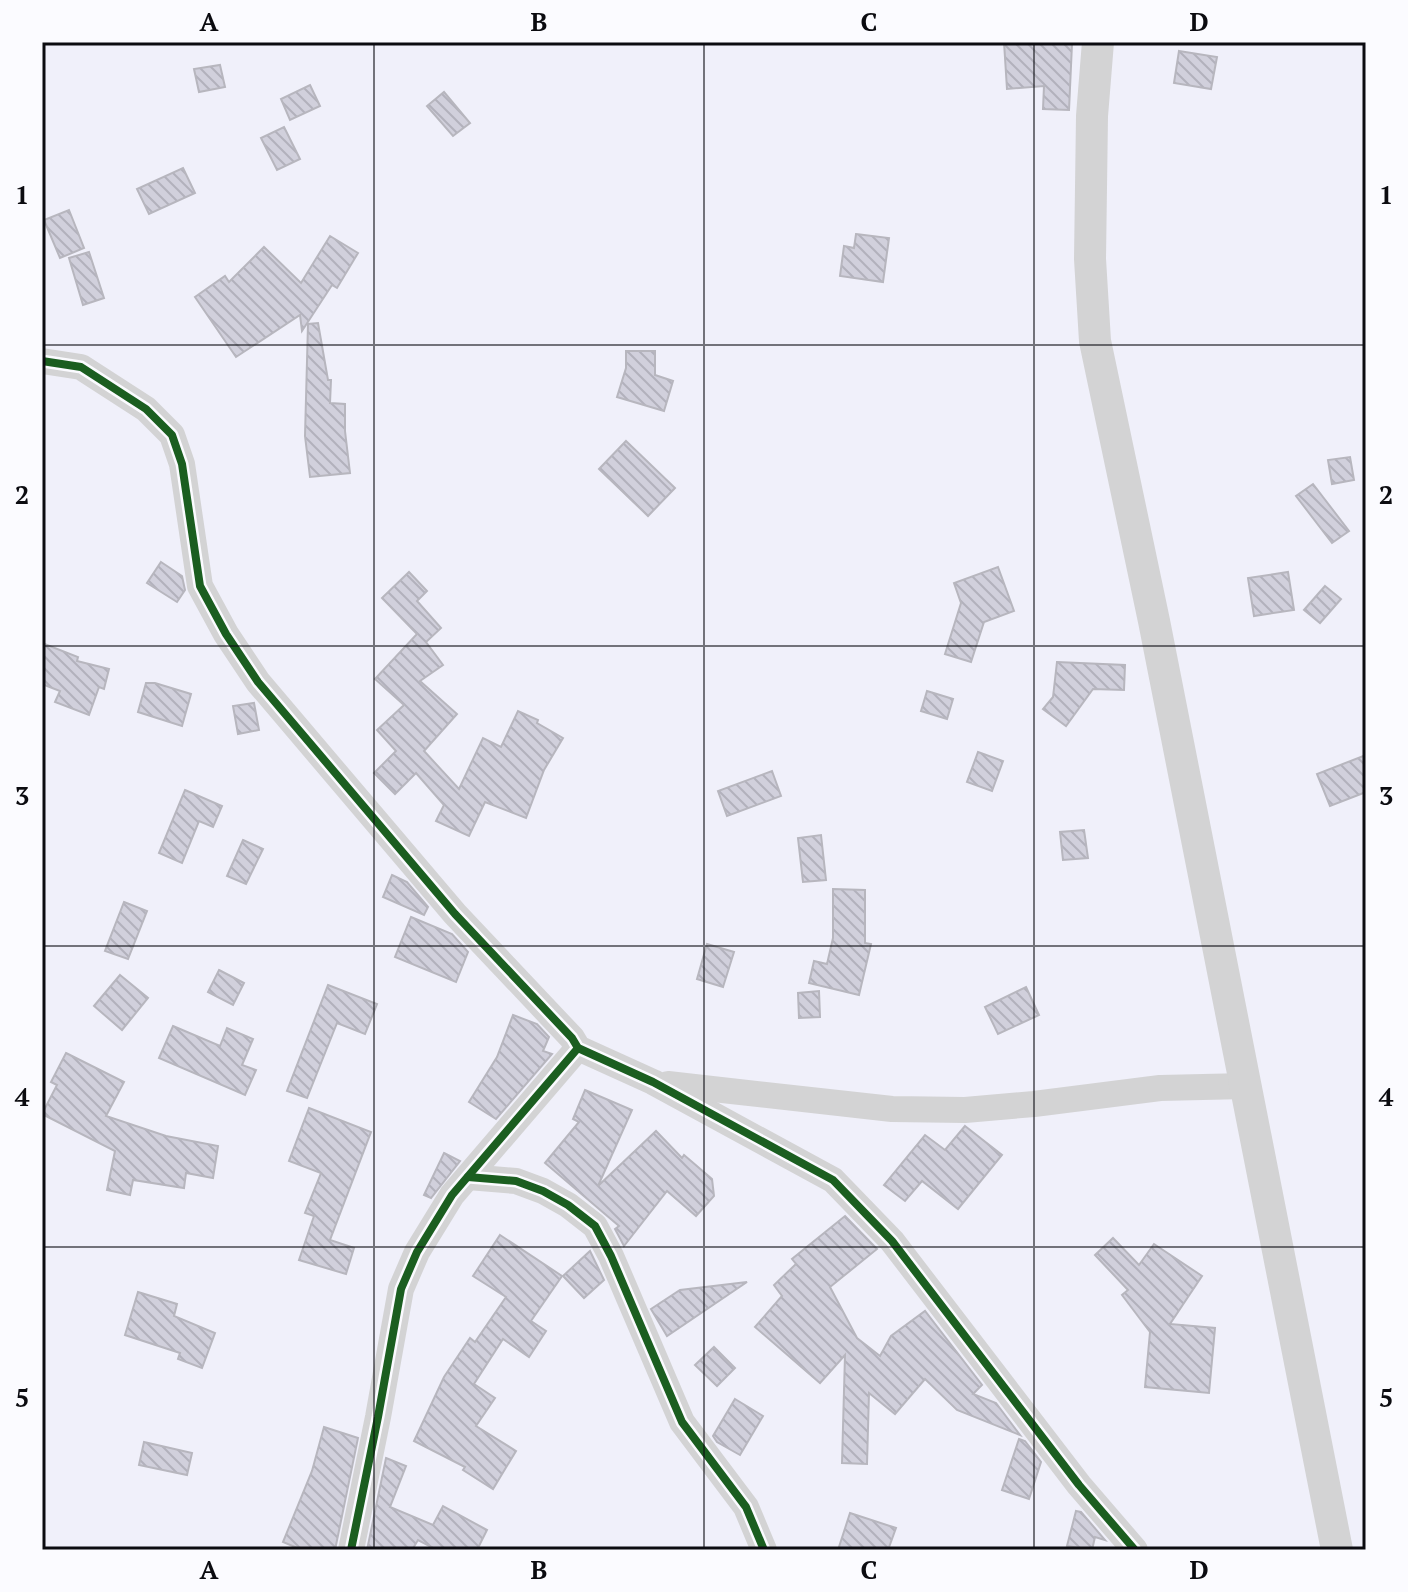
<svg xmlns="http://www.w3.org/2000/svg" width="1408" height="1592" viewBox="0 0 1408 1592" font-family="'PT Serif',serif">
<defs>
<pattern id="building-back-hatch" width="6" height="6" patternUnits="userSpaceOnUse" patternTransform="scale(2)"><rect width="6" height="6" fill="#d1d0dc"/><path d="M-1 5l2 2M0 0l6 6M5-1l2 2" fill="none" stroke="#b2b1bc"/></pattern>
</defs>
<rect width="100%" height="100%" fill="#f0f0fa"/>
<!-- building -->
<g fill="url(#building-back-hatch)" stroke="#b7b6be" stroke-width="2">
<polygon points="1004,42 1072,44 1069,110 1043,109 1044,86 1007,89"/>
<polygon points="1179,51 1217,57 1211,89 1174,83"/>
<polygon points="220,65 225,87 199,92 194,69"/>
<polygon points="310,85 320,106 290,120 281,99"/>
<polygon points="444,92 470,123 453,136 427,106"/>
<polygon points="284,127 300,159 277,170 261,138"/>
<polygon points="183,168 195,193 149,214 137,189"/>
<polygon points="69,210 84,248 60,258 44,220"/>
<polygon points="856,234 889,238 883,282 840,276 844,246 854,248"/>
<polygon points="330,236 358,253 337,288 332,285 302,331 300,315 236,357 195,297 225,276 229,282 264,247 301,283"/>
<polygon points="89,252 104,298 83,305 69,258"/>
<polygon points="318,323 328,380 331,380 330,403 345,404 345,431 350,473 310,477 305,436 308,324"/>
<polygon points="626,351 655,351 655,375 673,381 664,411 617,397 626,368"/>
<polygon points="626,441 675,488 648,516 599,469"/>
<polygon points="1350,457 1354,480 1332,484 1328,460"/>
<polygon points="1313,484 1349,531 1332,543 1296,496"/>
<polygon points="161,562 182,576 185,590 177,602 147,583"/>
<polygon points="998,567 1014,611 984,622 971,662 945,654 961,603 954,583"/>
<polygon points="409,572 427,591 417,601 441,628 426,642 443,665 420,681 457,714 424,751 459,789 483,738 501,747 518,711 538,720 537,723 563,738 544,770 526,818 485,802 469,836 436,821 444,805 416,773 395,794 374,773 396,751 377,730 404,705 375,679 417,634 382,598"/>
<polygon points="1288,572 1294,610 1254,616 1248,578"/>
<polygon points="1325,586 1341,599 1320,623 1304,610"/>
<polygon points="42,643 78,657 77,661 109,669 104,689 99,687 89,715 55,702 60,691 42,684"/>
<polygon points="1057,662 1125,665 1124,690 1093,689 1066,726 1043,709 1053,697"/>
<polygon points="146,683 155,683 191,694 182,726 138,712"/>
<polygon points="927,691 953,699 947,719 921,711"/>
<polygon points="254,703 259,730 238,734 233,706"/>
<polygon points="978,752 1003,761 992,791 967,782"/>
<polygon points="1366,755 1366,792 1330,806 1317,774"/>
<polygon points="772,771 781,796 727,816 718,791"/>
<polygon points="185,790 222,806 213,827 199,821 182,863 159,853"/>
<polygon points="1084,830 1088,858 1063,860 1060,832"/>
<polygon points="821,835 826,880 803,882 798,838"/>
<polygon points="243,840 263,849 246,884 227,876"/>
<polygon points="392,875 407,882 428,907 424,915 383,897"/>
<polygon points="833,889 865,890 865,943 871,944 859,995 809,983 814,961 827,964 833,938"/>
<polygon points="124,902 147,911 128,959 105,951"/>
<polygon points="411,917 452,934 468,952 456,982 395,957"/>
<polygon points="707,944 734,952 723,987 697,979"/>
<polygon points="219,970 244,983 233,1005 208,992"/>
<polygon points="120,975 148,998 122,1030 94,1006"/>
<polygon points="328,985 377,1004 365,1034 337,1023 307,1098 287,1091"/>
<polygon points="1026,987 1039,1015 998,1034 985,1007"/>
<polygon points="819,991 820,1017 799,1018 798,993"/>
<polygon points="513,1015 537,1024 549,1037 543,1051 552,1054 496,1119 469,1102 497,1057"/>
<polygon points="173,1026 220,1046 227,1028 253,1039 242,1065 256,1070 245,1095 159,1058"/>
<polygon points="66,1053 124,1082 106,1116 166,1136 218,1146 213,1178 186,1173 184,1188 133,1180 130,1195 107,1190 115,1151 42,1114 57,1085 51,1082"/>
<polygon points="585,1090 632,1110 598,1186 656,1131 682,1158 684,1155 712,1179 714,1196 696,1216 667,1191 624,1246 615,1229 619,1226 545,1163 579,1122 573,1119"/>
<polygon points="309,1108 371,1132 330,1240 354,1248 346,1274 299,1260 314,1216 305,1213 321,1173 289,1161"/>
<polygon points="965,1126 1002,1155 958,1209 922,1181 905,1201 884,1185 925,1135 945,1150"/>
<polygon points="444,1153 460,1161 431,1198 424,1195"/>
<polygon points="845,1216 877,1249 830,1287 857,1338 880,1356 891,1336 925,1311 982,1385 973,1394 996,1403 1020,1435 957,1410 925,1379 895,1414 869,1393 867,1464 842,1463 845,1355 820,1383 755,1327 782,1296 774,1285 796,1264 792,1259"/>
<polygon points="500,1235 562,1276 531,1321 546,1331 529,1357 503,1339 474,1384 495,1398 476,1426 516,1451 493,1489 463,1470 465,1467 414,1441 444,1377 470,1338 475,1342 506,1297 473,1276"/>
<polygon points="1113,1238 1139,1265 1154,1244 1202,1276 1170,1324 1215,1328 1209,1393 1145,1387 1150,1332 1122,1295 1128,1290 1095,1255"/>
<polygon points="590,1251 604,1280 584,1298 563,1276"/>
<polygon points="747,1282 667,1336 651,1309 680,1290"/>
<polygon points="138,1292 177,1304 174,1316 215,1333 202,1368 178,1359 180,1353 125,1335"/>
<polygon points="714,1347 735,1368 717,1386 695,1365"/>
<polygon points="735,1399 763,1416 740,1455 717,1442 713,1436"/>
<polygon points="324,1427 358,1438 335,1550 302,1550 283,1542 312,1471"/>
<polygon points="1019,1439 1025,1441 1041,1462 1029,1499 1002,1490"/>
<polygon points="144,1442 192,1453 187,1475 139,1465"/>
<polygon points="386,1458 406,1466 390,1507 433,1525 443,1506 487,1530 477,1550 437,1550 418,1540 412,1550 367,1550"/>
<polygon points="1076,1511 1081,1512 1105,1540 1095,1537 1092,1550 1067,1546"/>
<polygon points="850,1513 896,1528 888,1550 838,1550"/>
</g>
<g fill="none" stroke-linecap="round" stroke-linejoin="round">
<!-- minor -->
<g stroke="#d3d3d4" stroke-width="26">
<polyline points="42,361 81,367 146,409 172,435 182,464 200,586 226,634 258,682 455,914 572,1038 578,1048 653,1082 833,1180 892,1241 1079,1485 1135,1550"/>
<polyline points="668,1084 892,1109 965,1110 1034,1104 1160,1088 1246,1086"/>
<polyline points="468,1177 516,1181 543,1191 568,1205 595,1226 611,1256 682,1422 746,1507 764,1550"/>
<polyline points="351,1550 378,1417 401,1289 417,1252 452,1195 578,1048"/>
</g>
<!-- major -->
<polyline stroke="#d3d3d4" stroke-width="32" points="1098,42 1092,116 1090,259 1095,341 1154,621 1337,1550"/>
<defs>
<g id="cycleway">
<polyline points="42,361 81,367 146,409 172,435 182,464 200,586 226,634 258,682 455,914 572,1038 578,1048 653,1082 833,1180 892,1241 1079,1485 1135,1550"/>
<polyline points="468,1177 516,1181 543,1191 568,1205 595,1226 611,1256 682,1422 746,1507 764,1550"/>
<polyline points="351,1550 378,1417 401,1289 417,1252 452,1195 578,1048"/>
</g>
</defs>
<!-- cycleway casing -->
<use href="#cycleway" stroke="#fbfbff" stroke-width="13"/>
<!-- cycleway -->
<use href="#cycleway" stroke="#1b5e20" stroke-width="8"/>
</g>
<!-- grid -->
<path fill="none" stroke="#0b0b10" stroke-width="2" stroke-opacity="0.55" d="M 374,42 L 374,1550M 704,42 L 704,1550M 1034,42 L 1034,1550M 42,345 L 1366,345M 42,646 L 1366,646M 42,946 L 1366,946M 42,1247 L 1366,1247"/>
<!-- border -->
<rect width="1408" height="1592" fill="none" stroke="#fbfbff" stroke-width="88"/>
<rect x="44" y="44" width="1320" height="1504" fill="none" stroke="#0b0b10" stroke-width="3"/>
<g font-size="26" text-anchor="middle" font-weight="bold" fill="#0b0b10">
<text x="209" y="31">A</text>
<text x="539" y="31">B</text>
<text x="869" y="31">C</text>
<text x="1199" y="31">D</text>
<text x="22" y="204">1</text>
<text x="1386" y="204">1</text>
<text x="22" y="504">2</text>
<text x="1386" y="504">2</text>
<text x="22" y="805">3</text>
<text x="1386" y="805">3</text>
<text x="22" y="1106">4</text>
<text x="1386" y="1106">4</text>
<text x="22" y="1407">5</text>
<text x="1386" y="1407">5</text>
<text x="209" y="1579">A</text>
<text x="539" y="1579">B</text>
<text x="869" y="1579">C</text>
<text x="1199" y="1579">D</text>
</g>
</svg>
